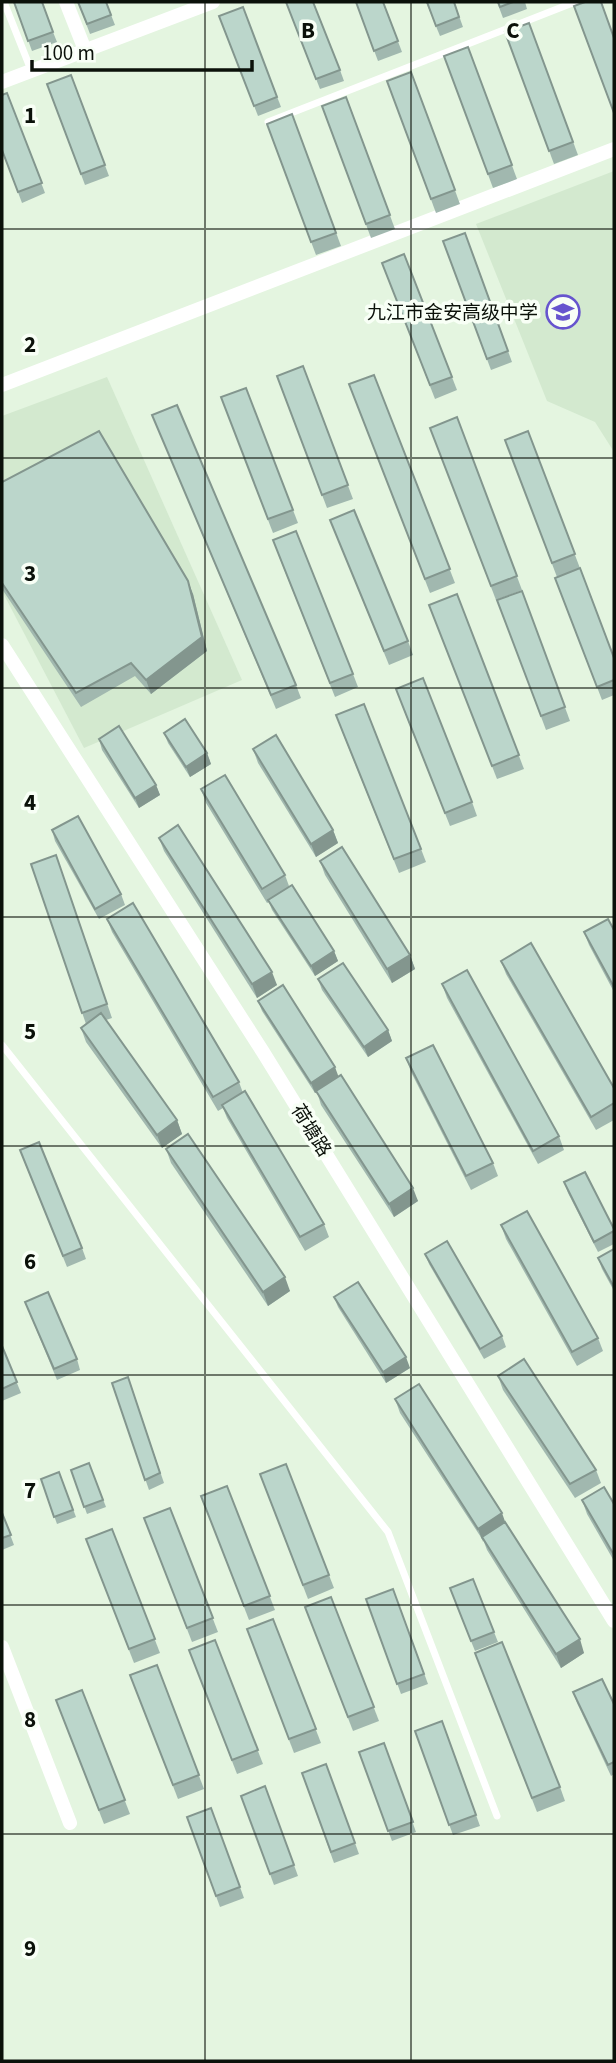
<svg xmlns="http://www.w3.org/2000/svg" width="616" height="2063" viewBox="0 0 616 2063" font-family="'Source Sans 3','Noto Sans SC',sans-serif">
<rect width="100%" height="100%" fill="#e4f5e0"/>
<!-- built -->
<g fill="#d3e9cf">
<polygon points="614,171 614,452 595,422 547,401 476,224"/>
<polygon points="107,377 242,680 84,748 2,591 2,416"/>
</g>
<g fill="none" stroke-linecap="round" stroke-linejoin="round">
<!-- service -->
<g stroke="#fff" stroke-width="7">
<polyline points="4,2 31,70"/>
<polyline points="268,122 575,2"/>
<polyline points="2,1045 388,1532 497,1816"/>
</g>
<!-- minor -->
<g stroke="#fff" stroke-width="14">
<polyline points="66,2 85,50"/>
<polyline points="2,82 213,2"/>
<polyline points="2,385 614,149"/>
<polyline points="2,645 263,1052 614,1621"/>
<polyline points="2,1647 70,1823"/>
</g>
</g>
<!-- wall -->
<g fill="#a1b8af">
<polygon points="14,2 53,32 57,42 32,51"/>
<polygon points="78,2 106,2 115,25 90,34"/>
<polygon points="286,2 340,70 344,81 320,89"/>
<polygon points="356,2 383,2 402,52 378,61"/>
<polygon points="426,2 454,2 463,27 440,36"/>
<polygon points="497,2 525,2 527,9 503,18"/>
<polygon points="243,7 281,107 258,116 219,16"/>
<polygon points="529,23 578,155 554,164 505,32"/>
<polygon points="468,47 517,179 493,188 444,56"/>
<polygon points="411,72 460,204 436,213 387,81"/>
<polygon points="71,75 109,176 85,185 47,84"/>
<polygon points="7,93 45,193 22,203 2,150"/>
<polygon points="346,97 395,229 371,238 322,106"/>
<polygon points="292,114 341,246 316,255 267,124"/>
<polygon points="465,233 512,362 491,370 443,241"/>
<polygon points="404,254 457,390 435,399 382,263"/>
<polygon points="303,366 353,499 327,508 277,376"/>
<polygon points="374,375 455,583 430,593 349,384"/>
<polygon points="246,388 298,523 273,533 221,397"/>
<polygon points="152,415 296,685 301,698 276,709"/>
<polygon points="457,417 522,590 496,600 430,428"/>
<polygon points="528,431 614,658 614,695 602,700 555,578 557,577 505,440"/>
<polygon points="2,482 193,594 207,651 151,694 135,676 81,707 2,589"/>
<polygon points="330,520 408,641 413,655 389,665"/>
<polygon points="278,554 353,674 358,687 335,697"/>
<polygon points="522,591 570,721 546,730 497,600"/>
<polygon points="457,594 524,769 497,779 429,605"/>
<polygon points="401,703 472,802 477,816 450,826"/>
<polygon points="341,729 421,849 426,862 399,873"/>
<polygon points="164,733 207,753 211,764 190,777 168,743"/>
<polygon points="99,739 156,785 160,795 139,808 102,750"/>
<polygon points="253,749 333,830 338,843 316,857 258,763"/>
<polygon points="201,789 285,875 289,886 334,951 338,961 315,976 272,910 269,902 267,903 206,803"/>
<polygon points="52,830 121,894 125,905 99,919 55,841"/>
<polygon points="159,838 277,985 257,998 164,851"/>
<polygon points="56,855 112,1018 106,1020 177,1120 182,1134 162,1148 86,1042 81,1028 86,1024 31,864"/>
<polygon points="320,861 410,955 415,969 392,983 325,875"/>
<polygon points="107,919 239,1082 243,1093 324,1224 329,1237 305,1251 227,1118 223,1108 218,1111 112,932"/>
<polygon points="614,930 614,992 589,945 584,932"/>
<polygon points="501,961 614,1088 614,1120 596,1130 506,974"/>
<polygon points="318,979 388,1030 392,1041 368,1057 322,990"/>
<polygon points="442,984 559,1136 564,1150 538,1164 447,998"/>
<polygon points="258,1001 339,1077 418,1201 394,1217 321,1105 317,1092 315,1093 262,1011"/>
<polygon points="406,1058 493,1163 498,1176 471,1190 411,1072"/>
<polygon points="166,1149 290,1291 268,1306 171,1163"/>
<polygon points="24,1161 82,1248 86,1259 67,1267"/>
<polygon points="564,1182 614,1229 614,1244 598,1252 568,1193"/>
<polygon points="501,1225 598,1338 603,1351 577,1366 506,1239"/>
<polygon points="614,1249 614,1291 602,1269 598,1258"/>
<polygon points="425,1254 502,1336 506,1347 484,1359 429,1264"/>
<polygon points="334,1297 410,1368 386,1383 338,1307"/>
<polygon points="25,1302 77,1359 80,1370 57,1380"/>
<polygon points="2,1346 21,1393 2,1401"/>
<polygon points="498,1376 596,1470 601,1483 575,1498 503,1390"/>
<polygon points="128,1377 164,1483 149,1490 112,1383"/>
<polygon points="395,1399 505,1522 584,1653 561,1668 487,1550 484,1542 400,1413"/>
<polygon points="89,1463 106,1507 87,1514 71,1470"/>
<polygon points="286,1464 334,1588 308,1599 260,1474"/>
<polygon points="59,1472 76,1517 57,1524 41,1479"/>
<polygon points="227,1486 275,1610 249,1620 201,1496"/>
<polygon points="582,1500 614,1504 614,1561 587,1514"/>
<polygon points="170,1508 218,1632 192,1642 144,1518"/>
<polygon points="2,1513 14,1545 2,1550"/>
<polygon points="112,1529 160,1653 134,1663 86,1539"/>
<polygon points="393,1589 428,1684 401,1694 366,1599"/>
<polygon points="331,1597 379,1721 353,1731 305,1607"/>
<polygon points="454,1599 494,1632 498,1642 475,1651"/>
<polygon points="273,1619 321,1743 294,1753 247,1629"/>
<polygon points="215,1640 263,1764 237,1774 189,1650"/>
<polygon points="475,1653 560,1787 565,1801 537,1812"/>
<polygon points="157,1665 204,1789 178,1799 130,1675"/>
<polygon points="82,1690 130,1814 104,1824 56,1700"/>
<polygon points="573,1692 614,1704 614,1774 611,1776 577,1703"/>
<polygon points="442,1721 480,1826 453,1835 415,1731"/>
<polygon points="384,1743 416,1832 392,1841 359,1752"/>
<polygon points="326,1764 359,1854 334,1863 302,1773"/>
<polygon points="265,1786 298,1876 274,1885 241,1796"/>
<polygon points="211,1808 244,1898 220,1907 187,1817"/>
</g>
<!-- shaded-wall -->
<g fill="#83968e">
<polygon points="188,581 193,594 207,651 151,694 146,680"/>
<polygon points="207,753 211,764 190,777 186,767"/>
<polygon points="156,785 160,795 139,808 135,798"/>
<polygon points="333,830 338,843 316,857 311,844"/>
<polygon points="334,951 338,961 315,976 311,966"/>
<polygon points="410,955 415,969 392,983 387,969"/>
<polygon points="272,972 277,985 257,998 252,984"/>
<polygon points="388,1030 392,1041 368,1057 364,1047"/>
<polygon points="335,1067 339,1078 315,1093 311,1083"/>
<polygon points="177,1120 182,1134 162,1148 157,1135"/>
<polygon points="413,1188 418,1201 394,1217 389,1204"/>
<polygon points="285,1277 290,1291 268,1306 263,1292"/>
<polygon points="406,1357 410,1368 386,1383 383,1372"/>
<polygon points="502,1513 507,1527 482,1537 483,1542 478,1529"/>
<polygon points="580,1639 584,1653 561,1668 556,1654"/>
</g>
<!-- building -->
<g fill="#bbd6cb" stroke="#83968e" stroke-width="2">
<polygon points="14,2 42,2 53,32 28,41"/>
<polygon points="78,2 106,2 111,15 87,24"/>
<polygon points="286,2 313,2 340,70 316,79"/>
<polygon points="356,2 383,2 398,41 374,51"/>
<polygon points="427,2 454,2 459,17 436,26"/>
<polygon points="498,2 513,2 500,7"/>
<polygon points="585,2 601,2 614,38 614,113 574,6"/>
<polygon points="243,7 277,97 254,106 219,16"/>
<polygon points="529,23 573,142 549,151 505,32"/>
<polygon points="468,47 512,165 488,174 444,56"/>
<polygon points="411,72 455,190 431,199 387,81"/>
<polygon points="71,75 105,165 81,174 47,84"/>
<polygon points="7,93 42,183 18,192 2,150 2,95"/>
<polygon points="346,97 390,215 366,224 322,106"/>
<polygon points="292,114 336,233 311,242 267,124"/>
<polygon points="465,233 508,351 487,359 443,241"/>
<polygon points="404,254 452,377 430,385 382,263"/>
<polygon points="303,366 348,485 322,495 277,376"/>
<polygon points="374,375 450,569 425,579 349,384"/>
<polygon points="246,388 293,510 268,519 221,397"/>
<polygon points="177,405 296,685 271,695 152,415"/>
<polygon points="457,417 517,576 491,586 430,428"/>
<polygon points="99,431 188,581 202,637 146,680 131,663 76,693 2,583 2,482"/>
<polygon points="528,431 575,554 552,563 505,440"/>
<polygon points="354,510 408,641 384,651 330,520"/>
<polygon points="296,531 353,674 330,683 273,540"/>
<polygon points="580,568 614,658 614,680 597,687 555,578"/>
<polygon points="522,591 565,707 541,716 497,600"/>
<polygon points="457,594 519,755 492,766 429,605"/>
<polygon points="423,678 472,802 445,813 396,689"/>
<polygon points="364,704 421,849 394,859 336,715"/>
<polygon points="185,719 207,753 186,767 164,733"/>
<polygon points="119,726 156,785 135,798 99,739"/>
<polygon points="276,735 333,830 311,844 253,749"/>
<polygon points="225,775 285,875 262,889 201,789"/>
<polygon points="78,816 121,894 95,909 52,830"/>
<polygon points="178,825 272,972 252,984 159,838"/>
<polygon points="342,847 410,955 387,969 320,861"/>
<polygon points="56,855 107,1004 82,1013 31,864"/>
<polygon points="292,885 334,951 311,966 268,900"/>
<polygon points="133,903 239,1082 213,1097 107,919"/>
<polygon points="608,919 614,930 614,987 584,932"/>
<polygon points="531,943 614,1088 614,1103 591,1117 501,961"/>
<polygon points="343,963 388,1030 364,1047 318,979"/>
<polygon points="467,970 559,1136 533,1151 442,984"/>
<polygon points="283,985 335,1067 311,1083 258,1001"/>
<polygon points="101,1013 177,1120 157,1135 81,1028"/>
<polygon points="433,1045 493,1163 466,1176 406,1058"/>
<polygon points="341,1075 413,1188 389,1204 316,1091"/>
<polygon points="245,1091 324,1224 300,1237 222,1105"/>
<polygon points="188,1134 285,1277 263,1292 166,1149"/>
<polygon points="39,1142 82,1248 63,1256 20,1150"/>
<polygon points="585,1172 614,1229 614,1231 594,1242 564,1182"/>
<polygon points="527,1211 598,1338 572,1352 501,1225"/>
<polygon points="447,1241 502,1336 480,1349 425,1254"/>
<polygon points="614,1249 614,1287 598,1258"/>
<polygon points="358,1282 406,1357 383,1372 334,1297"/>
<polygon points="48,1292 77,1359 54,1369 25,1302"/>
<polygon points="2,1346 17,1382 2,1389"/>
<polygon points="524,1359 596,1470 570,1484 498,1376"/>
<polygon points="128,1377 160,1473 145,1480 112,1383"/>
<polygon points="419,1384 502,1513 478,1529 395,1399"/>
<polygon points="89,1463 103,1500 84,1507 71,1470"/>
<polygon points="286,1464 329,1575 303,1585 260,1474"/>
<polygon points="59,1472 73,1510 54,1517 41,1479"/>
<polygon points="227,1486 270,1596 244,1606 201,1496"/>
<polygon points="604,1487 614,1504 614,1555 582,1500"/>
<polygon points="170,1508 213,1618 187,1628 144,1518"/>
<polygon points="2,1513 11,1535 2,1538"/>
<polygon points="505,1522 580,1639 556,1654 482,1537"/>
<polygon points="112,1529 155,1639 129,1649 86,1539"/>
<polygon points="473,1579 494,1632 471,1641 450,1588"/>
<polygon points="393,1589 424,1674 397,1684 366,1599"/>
<polygon points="331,1597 374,1707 348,1717 305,1607"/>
<polygon points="273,1619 316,1729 289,1739 247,1629"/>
<polygon points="215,1640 258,1750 232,1760 189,1650"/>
<polygon points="502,1642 560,1787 532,1798 475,1653"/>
<polygon points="157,1665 199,1775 173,1785 130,1675"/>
<polygon points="602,1679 614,1704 614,1762 608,1765 573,1692"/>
<polygon points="82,1690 125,1800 99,1810 56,1700"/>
<polygon points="442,1721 476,1815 449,1825 415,1731"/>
<polygon points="384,1743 413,1822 388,1831 359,1752"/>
<polygon points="326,1764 355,1843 331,1852 302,1773"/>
<polygon points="265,1786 294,1865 270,1874 241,1796"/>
<polygon points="211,1808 240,1887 216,1896 187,1817"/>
</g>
<!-- grid -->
<path fill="none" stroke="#0b110a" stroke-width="2" stroke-opacity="0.55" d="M 205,2 L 205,2061M 411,2 L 411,2061M 2,229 L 614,229M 2,458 L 614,458M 2,688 L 614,688M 2,917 L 614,917M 2,1146 L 614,1146M 2,1375 L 614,1375M 2,1605 L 614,1605M 2,1834 L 614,1834"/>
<!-- icons -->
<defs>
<symbol id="school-ring" viewBox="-11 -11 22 22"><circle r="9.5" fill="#f8fff6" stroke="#6654ce" stroke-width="1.5"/><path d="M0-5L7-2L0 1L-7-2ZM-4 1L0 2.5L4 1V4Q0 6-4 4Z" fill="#6654ce"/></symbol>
</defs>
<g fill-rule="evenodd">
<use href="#school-ring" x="544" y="293" width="38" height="38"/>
</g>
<g text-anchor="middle" stroke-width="7" stroke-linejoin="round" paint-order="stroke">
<!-- poi labels -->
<g font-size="19" fill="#0b110a" stroke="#f8fff6" text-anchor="end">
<text x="538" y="319">九江市金安高级中学</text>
</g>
<!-- street labels -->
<g font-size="19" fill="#0b110a" stroke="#f8fff6">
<text transform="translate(312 1130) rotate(58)" y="7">荷塘路</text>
</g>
</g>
<g font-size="23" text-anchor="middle" font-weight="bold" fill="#0b110a" stroke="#f8fff6" stroke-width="7" stroke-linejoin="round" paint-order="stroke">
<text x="308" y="38">B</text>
<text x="513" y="38">C</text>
<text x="30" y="123">1</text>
<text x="30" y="352">2</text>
<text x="30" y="581">3</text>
<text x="30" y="810">4</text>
<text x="30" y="1039">5</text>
<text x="30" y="1269">6</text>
<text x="30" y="1498">7</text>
<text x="30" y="1727">8</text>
<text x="30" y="1956">9</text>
</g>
<!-- border -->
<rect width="616" height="2063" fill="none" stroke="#0b110a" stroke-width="7"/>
<!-- scale -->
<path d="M32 60v10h220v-10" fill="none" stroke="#0b110a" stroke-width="3.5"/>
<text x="42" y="60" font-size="21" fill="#0b110a" stroke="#f8fff6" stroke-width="5" paint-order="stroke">100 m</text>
</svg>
